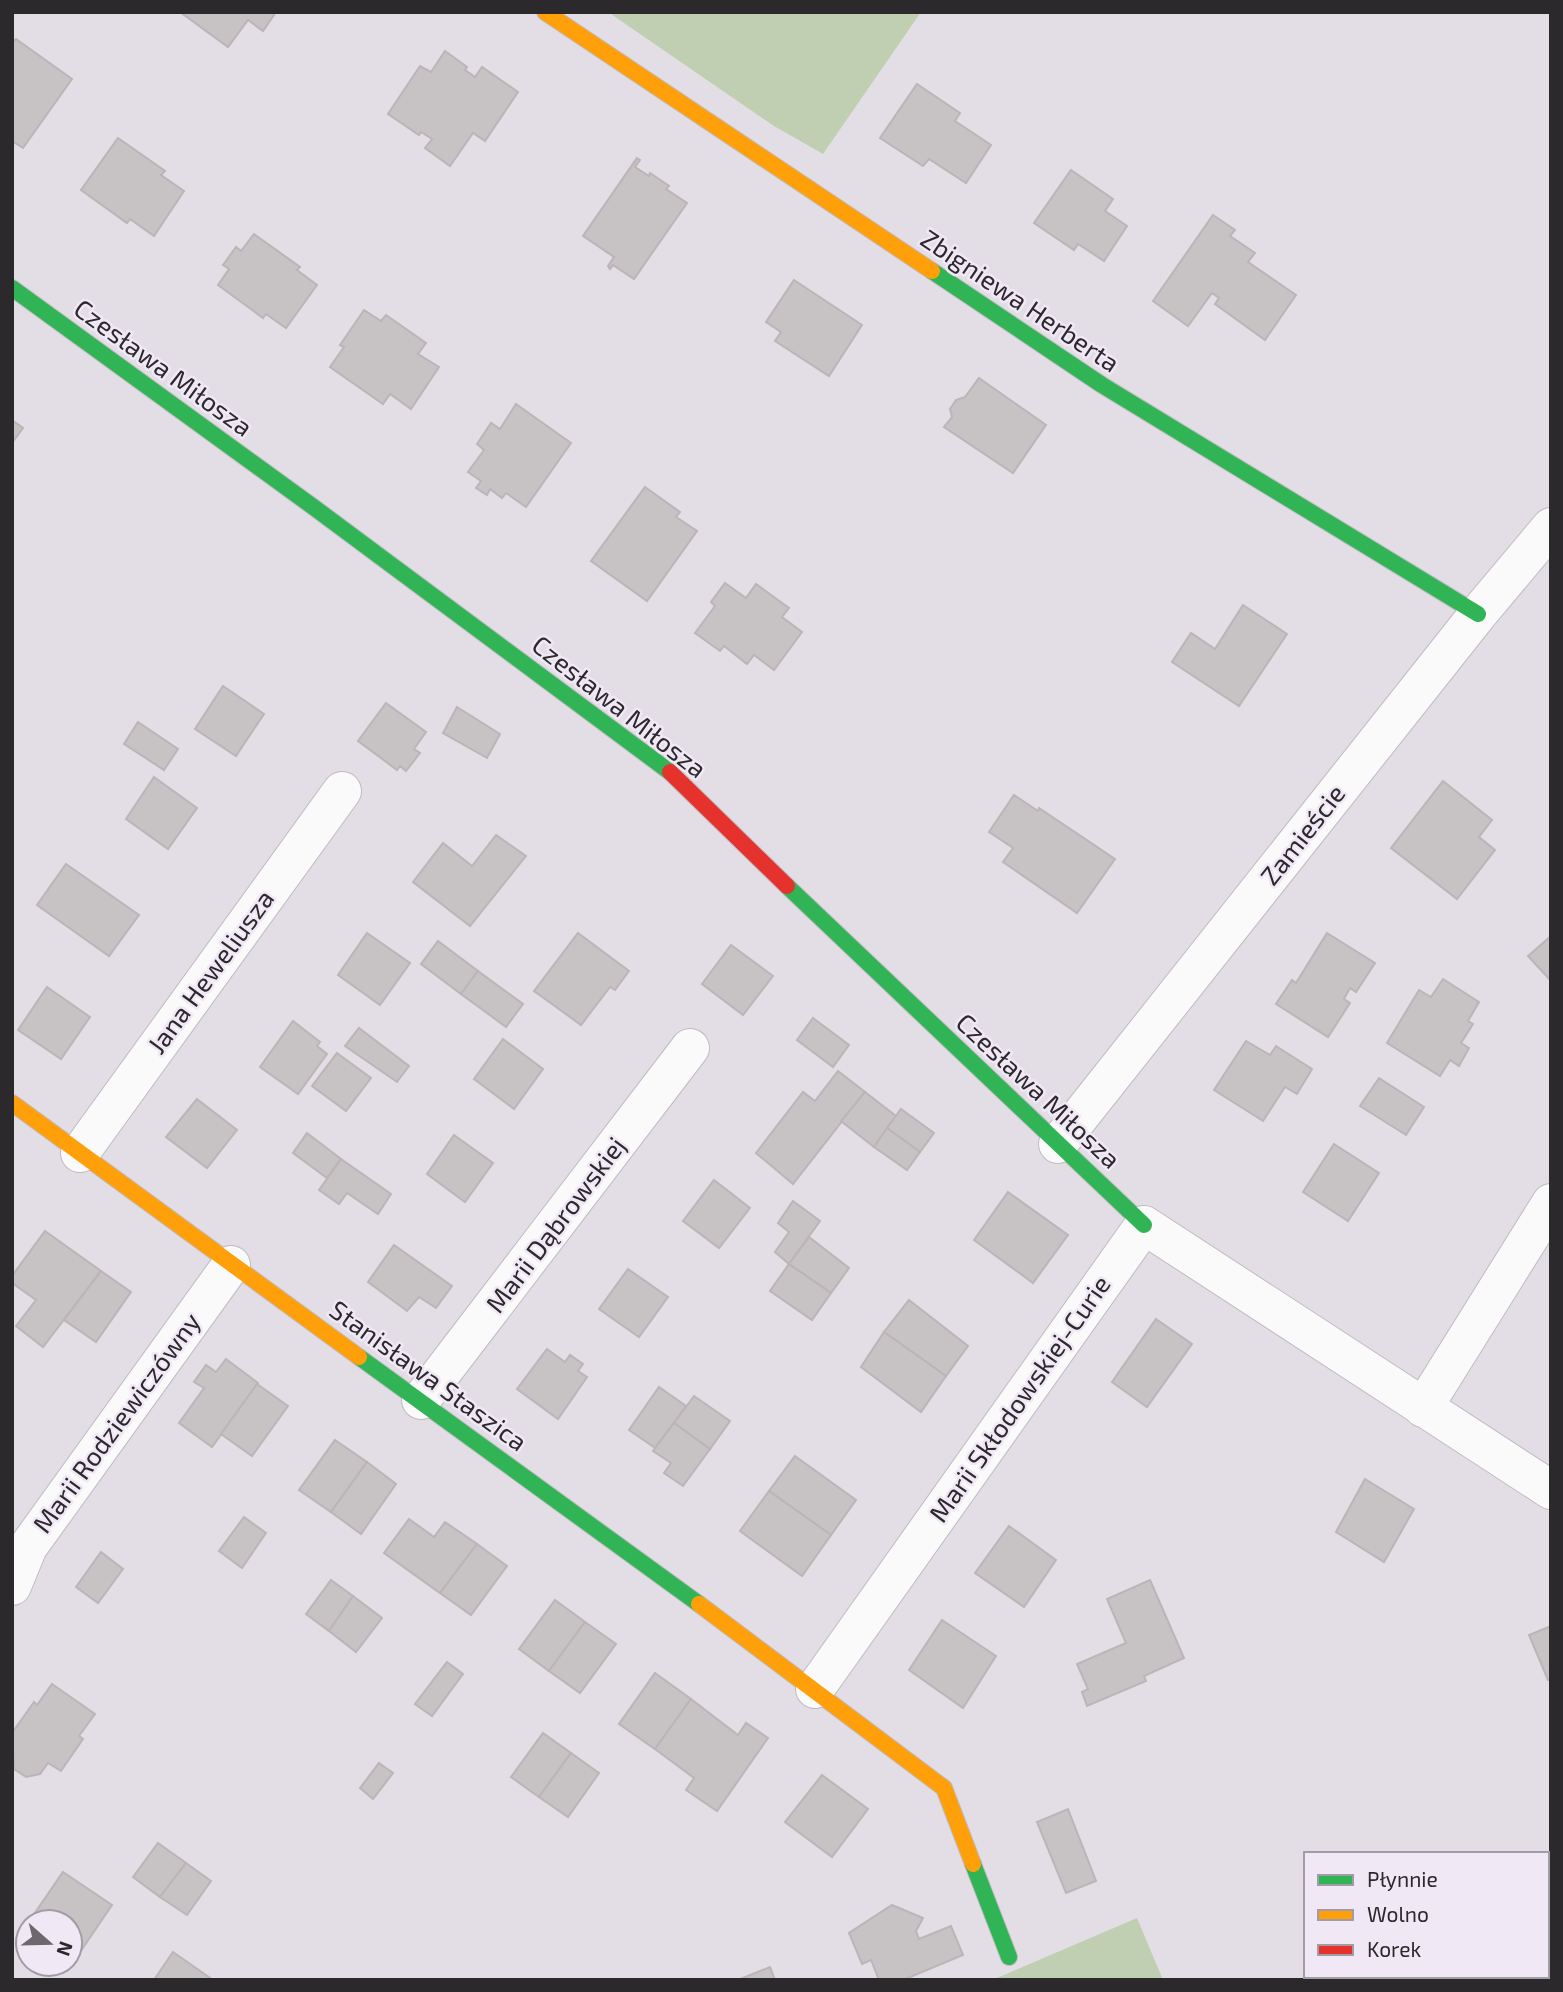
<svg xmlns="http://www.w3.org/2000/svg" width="1563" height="1992" viewBox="0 0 1563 1992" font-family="'Exo 2',sans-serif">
<rect width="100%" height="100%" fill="#e3dee5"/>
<!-- green -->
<g fill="#c0cfb2">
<polygon points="608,12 921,12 823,154 774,126"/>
<polygon points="1137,1918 1163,1980 992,1980"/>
</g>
<!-- building -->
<g fill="#c7c2c4" stroke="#bbb5b8" stroke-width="2">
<polygon points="180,12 276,12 263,31 248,20 228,47"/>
<polygon points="16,39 72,79 23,148 12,141 12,43"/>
<polygon points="445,51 467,67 465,70 475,77 482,67 518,92 485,141 473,133 450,166 425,148 432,139 421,132 419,135 388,114 420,66 431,72"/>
<polygon points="917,84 960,113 955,121 991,145 966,183 929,159 923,166 880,138"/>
<polygon points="118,138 165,171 161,175 184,191 154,236 130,219 127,223 81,190"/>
<polygon points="637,158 640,160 635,167 649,176 650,173 669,186 666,189 687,203 634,279 613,265 610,269 608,266 614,257 583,236"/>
<polygon points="1071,170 1113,199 1105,211 1127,226 1104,261 1078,244 1074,250 1034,223"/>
<polygon points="1213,215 1235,230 1230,236 1255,253 1248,262 1296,295 1265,340 1215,304 1219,298 1212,293 1188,326 1153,301"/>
<polygon points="254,234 300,267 297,270 317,285 286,328 266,314 263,318 218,285 229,269 223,265 236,247 241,251"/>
<polygon points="794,280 862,325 829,376 775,341 781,332 766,322"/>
<polygon points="364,310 381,321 386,315 426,343 418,354 439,367 411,409 390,394 383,404 330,367 344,347 340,345"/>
<polygon points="979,378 1046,425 1013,473 944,427 952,417 950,409 956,400 965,397"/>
<polygon points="516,404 571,443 526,507 506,493 502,498 490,489 487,495 476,488 481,481 468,472 484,450 477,444 491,423 500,429"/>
<polygon points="12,420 23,428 12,443"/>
<polygon points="645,487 680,512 676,517 697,531 647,601 591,561"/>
<polygon points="725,583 746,598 756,584 789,608 782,617 802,632 774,670 754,655 747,664 724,646 720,651 695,633 715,606 711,602"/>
<polygon points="1243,605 1287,634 1239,706 1172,662 1191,633 1215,649"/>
<polygon points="223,686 264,714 236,756 195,729"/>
<polygon points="386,703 426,732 414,749 420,753 406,771 400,766 397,770 358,741"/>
<polygon points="457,707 500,734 487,758 443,733"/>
<polygon points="138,722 178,749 164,770 124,744"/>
<polygon points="154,777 197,808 168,849 126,819"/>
<polygon points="1443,781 1492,820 1479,837 1495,850 1457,899 1391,848"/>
<polygon points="1014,795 1038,811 1039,808 1115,859 1077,913 1003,862 1013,848 989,832"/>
<polygon points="496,835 526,856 470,926 413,882 443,843 472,866"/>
<polygon points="66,864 139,915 109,956 37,905"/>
<polygon points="367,933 410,963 380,1005 338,975"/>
<polygon points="578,933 629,971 615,990 610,987 581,1025 534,991"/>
<polygon points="1327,933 1375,963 1356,992 1350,988 1344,999 1350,1003 1328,1037 1276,1004 1292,980 1296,983"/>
<polygon points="1551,936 1551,981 1528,956"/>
<polygon points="438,941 478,971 461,994 421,964"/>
<polygon points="731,945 773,976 743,1015 702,984"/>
<polygon points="478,971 523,1004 506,1027 461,994"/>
<polygon points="1443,979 1479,1002 1468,1021 1473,1024 1461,1043 1469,1048 1459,1066 1450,1060 1440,1076 1387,1043 1419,990 1431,997"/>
<polygon points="47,987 90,1017 61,1059 18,1030"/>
<polygon points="813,1018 849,1045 833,1067 797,1040"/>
<polygon points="293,1021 320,1042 317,1046 327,1054 298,1094 260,1067"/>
<polygon points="359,1028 409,1066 397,1082 345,1046"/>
<polygon points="503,1039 543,1069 514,1109 474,1079"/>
<polygon points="1246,1041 1270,1055 1276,1046 1312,1069 1297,1094 1285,1087 1263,1121 1214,1090"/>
<polygon points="337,1053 371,1078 346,1111 312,1086"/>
<polygon points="838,1071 865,1092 793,1184 756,1153 803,1092 815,1101"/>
<polygon points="1379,1078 1424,1107 1406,1135 1360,1106"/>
<polygon points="865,1092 896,1116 874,1147 841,1121"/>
<polygon points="197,1099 237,1130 207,1168 166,1137"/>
<polygon points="901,1109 934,1133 920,1152 887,1128"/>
<polygon points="887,1128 920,1152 907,1170 874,1147"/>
<polygon points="307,1133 341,1159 327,1178 293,1153"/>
<polygon points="454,1135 493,1163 465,1202 427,1174"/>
<polygon points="1334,1144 1379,1173 1348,1221 1303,1192"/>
<polygon points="341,1159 391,1194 378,1214 347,1193 339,1204 319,1190"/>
<polygon points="714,1180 750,1208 719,1248 683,1221"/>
<polygon points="1008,1192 1068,1235 1033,1283 974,1240"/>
<polygon points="793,1201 820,1221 789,1264 775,1252 789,1232 778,1223"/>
<polygon points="45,1231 101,1271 43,1347 16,1326 36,1300 12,1283 12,1276"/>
<polygon points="809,1237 849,1268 831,1293 789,1264"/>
<polygon points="394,1245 452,1286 436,1308 419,1297 407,1311 368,1282"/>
<polygon points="789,1264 831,1293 812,1320 770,1291"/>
<polygon points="628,1269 668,1297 639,1337 599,1309"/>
<polygon points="101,1271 131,1292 96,1342 64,1320"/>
<polygon points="909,1300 968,1346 946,1376 884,1332"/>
<polygon points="1156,1319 1192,1344 1147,1407 1112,1382"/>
<polygon points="884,1332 946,1376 921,1412 861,1367"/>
<polygon points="547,1349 565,1362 570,1355 583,1364 578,1371 587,1377 558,1419 517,1389"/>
<polygon points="226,1359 258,1383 212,1447 179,1423 204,1388 194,1382 206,1365 216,1372"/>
<polygon points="257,1384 288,1406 252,1456 221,1434"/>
<polygon points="659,1387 686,1406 655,1448 629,1430"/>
<polygon points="694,1396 730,1421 710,1449 674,1423"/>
<polygon points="674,1423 710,1449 683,1486 664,1473 671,1463 653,1451"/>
<polygon points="335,1440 367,1462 331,1512 299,1490"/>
<polygon points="795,1456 856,1500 831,1535 769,1491"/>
<polygon points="367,1462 396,1484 361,1534 331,1512"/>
<polygon points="1365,1479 1414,1509 1384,1562 1336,1532"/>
<polygon points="769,1491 831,1535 802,1576 740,1531"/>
<polygon points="244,1517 266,1533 242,1568 219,1551"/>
<polygon points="409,1519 434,1537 445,1522 477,1544 440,1593 384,1553"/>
<polygon points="1009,1526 1056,1560 1024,1607 975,1573"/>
<polygon points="477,1544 507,1566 471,1615 440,1593"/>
<polygon points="101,1552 123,1569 98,1603 76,1587"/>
<polygon points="331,1580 353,1596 329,1631 306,1614"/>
<polygon points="1150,1580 1184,1658 1144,1676 1146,1681 1087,1706 1082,1692 1088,1689 1077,1664 1126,1643 1107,1599"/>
<polygon points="353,1596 382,1618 356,1652 329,1631"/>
<polygon points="555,1600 585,1622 549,1671 519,1649"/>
<polygon points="942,1620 996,1656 963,1708 909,1670"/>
<polygon points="585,1622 616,1644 580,1693 549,1671"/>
<polygon points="1551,1626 1551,1678 1548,1680 1529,1635"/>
<polygon points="447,1662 463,1674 432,1716 415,1704"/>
<polygon points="655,1673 691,1699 655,1749 619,1724"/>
<polygon points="52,1684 95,1714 79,1736 83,1739 61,1771 48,1763 40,1774 26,1777 14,1769 12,1733 34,1702 37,1705"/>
<polygon points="691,1699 738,1735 746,1723 768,1738 717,1811 686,1790 694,1778 655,1749"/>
<polygon points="543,1733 571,1753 539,1797 511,1777"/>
<polygon points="571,1753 599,1773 568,1817 539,1797"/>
<polygon points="379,1763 393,1773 373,1799 360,1788"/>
<polygon points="822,1775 868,1809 832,1857 785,1822"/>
<polygon points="1068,1809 1096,1881 1066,1893 1037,1822"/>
<polygon points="158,1843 186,1863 160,1897 133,1877"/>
<polygon points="186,1863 211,1881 187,1915 160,1897"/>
<polygon points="63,1872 112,1905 78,1955 70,1949 70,1922 30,1920"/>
<polygon points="892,1905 923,1918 916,1931 919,1939 951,1926 963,1955 903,1980 879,1980 871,1960 862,1964 849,1933"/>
<polygon points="173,1952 213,1980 154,1980"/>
<polygon points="770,1967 775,1980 738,1980"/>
</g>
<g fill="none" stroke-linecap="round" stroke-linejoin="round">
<defs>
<g id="street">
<polyline points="1058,1144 1478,614 1551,527"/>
<polyline points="80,1153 342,791"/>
<polyline points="421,1400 690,1048"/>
<polyline points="1423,1408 1551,1203"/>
<polyline points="12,1586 28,1547 231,1265"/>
<polyline points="815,1689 1144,1225 1551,1490"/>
</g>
<g id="fast">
<polyline points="932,271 1102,385 1478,614"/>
<polyline points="12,288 312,506 670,772"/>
<polyline points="787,886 1144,1225"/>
<polyline points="359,1357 699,1604"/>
<polyline points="973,1864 1009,1957"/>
<polyline points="1547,1894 1551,1893"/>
<polyline points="1361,1980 1369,1976"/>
</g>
<g id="slow">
<polyline points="545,12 932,271"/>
<polyline points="12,1103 359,1357"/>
<polyline points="699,1604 944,1788 973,1864"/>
</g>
<polyline id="jam" points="670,772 787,886"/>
</defs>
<!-- street casing -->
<use href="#street" stroke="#bfbbc1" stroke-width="40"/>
<!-- fast casing -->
<use href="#fast" stroke="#bfbbc1" stroke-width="18"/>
<!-- slow casing -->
<use href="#slow" stroke="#bfbbc1" stroke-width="18"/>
<!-- jam casing -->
<use href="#jam" stroke="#bfbbc1" stroke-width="18"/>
<!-- street -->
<use href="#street" stroke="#fbfafb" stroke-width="38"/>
<!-- fast -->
<use href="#fast" stroke="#30b455" stroke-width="16"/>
<!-- slow -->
<use href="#slow" stroke="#ff9f0a" stroke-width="16"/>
<!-- jam -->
<use href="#jam" stroke="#e5322d" stroke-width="16"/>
</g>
<g text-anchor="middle" stroke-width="5" stroke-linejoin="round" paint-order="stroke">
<!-- street labels -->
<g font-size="26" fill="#2c292d" stroke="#f1e8f6">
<text transform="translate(1020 301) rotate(34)" y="9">Zbigniewa Herberta</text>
<text transform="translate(163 368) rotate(36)" y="9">Czesława Miłosza</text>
<text transform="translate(619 707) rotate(38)" y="9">Czesława Miłosza</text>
<text transform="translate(1303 835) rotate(-52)" y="9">Zamieście</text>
<text transform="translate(211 972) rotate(-54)" y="9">Jana Heweliusza</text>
<text transform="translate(1038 1091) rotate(43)" y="9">Czesława Miłosza</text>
<text transform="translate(556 1225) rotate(-53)" y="9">Marii Dąbrowskiej</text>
<text transform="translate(428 1376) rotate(36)" y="9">Stanisława Staszica</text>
<text transform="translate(1020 1399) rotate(-55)" y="9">Marii Skłodowskiej-Curie</text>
<text transform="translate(117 1423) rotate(-54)" y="9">Marii Rodziewiczówny</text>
</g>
</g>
<!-- border -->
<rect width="1563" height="1992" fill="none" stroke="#2c292d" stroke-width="28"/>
<!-- legend -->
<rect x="1304" y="1852" width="245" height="126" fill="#f1e8f6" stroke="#a29ca6" stroke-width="2"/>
<rect x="1318" y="1875" width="35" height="10" fill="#30b455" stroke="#a29ca6" stroke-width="2"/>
<text x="1367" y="1887" font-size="21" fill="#2c292d">Płynnie</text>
<rect x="1318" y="1910" width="35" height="10" fill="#ff9f0a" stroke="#a29ca6" stroke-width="2"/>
<text x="1367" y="1922" font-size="21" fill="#2c292d">Wolno</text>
<rect x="1318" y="1945" width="35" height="10" fill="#e5322d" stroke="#a29ca6" stroke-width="2"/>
<text x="1367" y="1957" font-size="21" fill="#2c292d">Korek</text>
<!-- north arrow -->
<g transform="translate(49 1943) rotate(110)"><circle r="33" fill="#f1e8f6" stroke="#a29ca6" stroke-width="2"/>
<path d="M0-5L12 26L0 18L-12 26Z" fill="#6c686d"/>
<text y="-10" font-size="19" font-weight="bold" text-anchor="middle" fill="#2c292d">N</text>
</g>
</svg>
